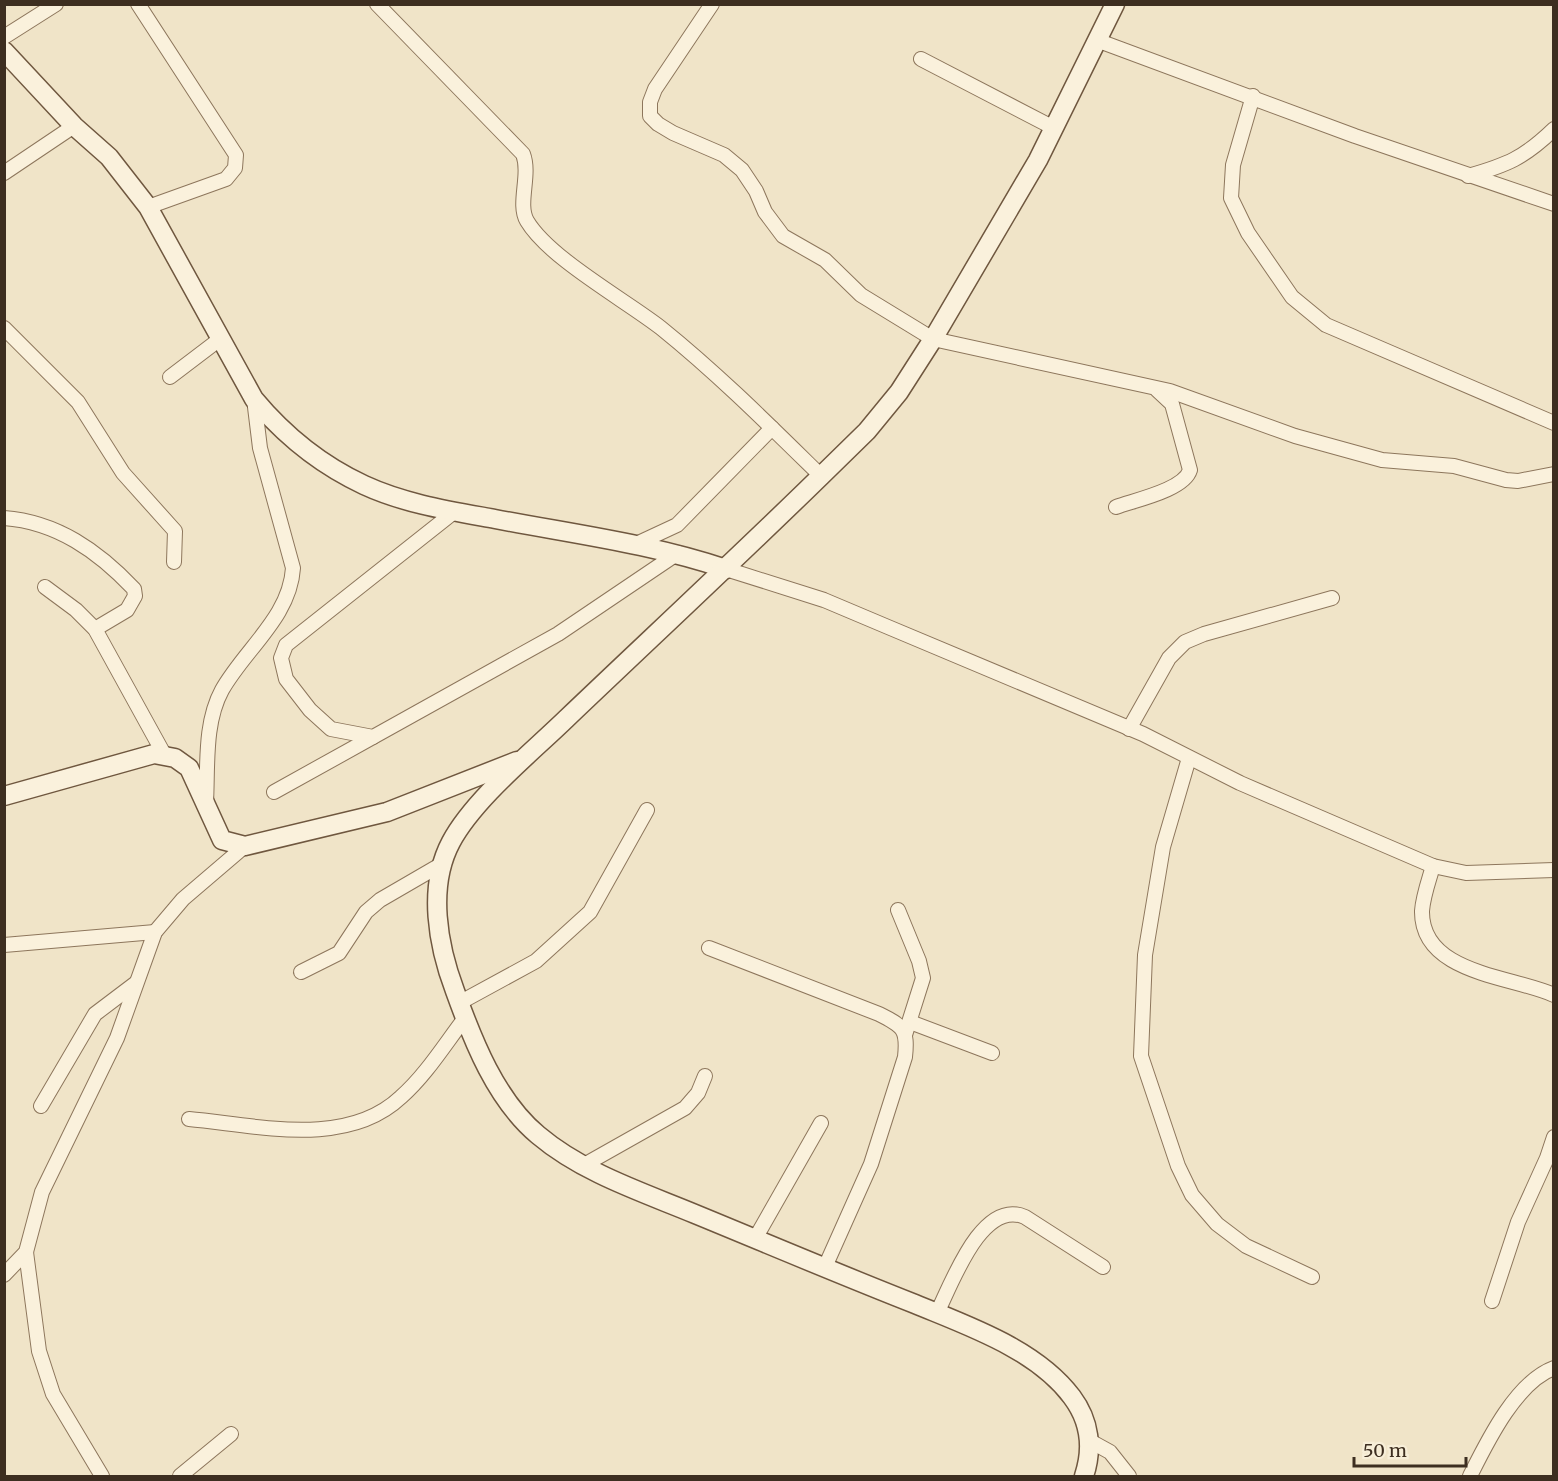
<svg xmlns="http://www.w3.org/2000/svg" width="1558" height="1481" viewBox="0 0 1558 1481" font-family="Merriweather,serif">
<rect width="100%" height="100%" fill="#f0e4c8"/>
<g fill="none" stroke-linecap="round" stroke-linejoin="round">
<defs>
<g id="street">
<polyline points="138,4 236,155 235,168 226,179 148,207"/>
<path d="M 377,4 L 523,154 C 531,175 517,204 527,221 C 549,258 625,300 661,328 C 718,374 769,425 821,476"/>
<polyline points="712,4 655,89 650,102 650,116 658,124 673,133 724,155 742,170 756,191 765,212 783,236 825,260 861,295 933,339 1170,391 1295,436 1382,460 1454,466 1506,480 1518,481 1554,474"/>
<polyline points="4,37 56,4"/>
<polyline points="1099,41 1355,136 1554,204"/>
<polyline points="921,59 1054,128"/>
<polyline points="1253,96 1233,165 1231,198 1248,233 1292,297 1326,325 1554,423"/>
<polyline points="4,173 74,126"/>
<path d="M 1468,176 C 1507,165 1524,158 1554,129"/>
<polyline points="4,328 78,402 123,473 175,531 174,562"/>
<polyline points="170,377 220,339"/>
<path d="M 1116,507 C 1135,500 1184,490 1190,470 L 1172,404 L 1157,390"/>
<polyline points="454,512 286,645 281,658 286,679 310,710 331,729 373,737 558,634 678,553"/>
<path d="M 4,518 C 57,522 98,551 134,589 L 135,596 L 127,610 L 95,629"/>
<polyline points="634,545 677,525 772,428"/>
<polyline points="726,569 824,600 888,627 1143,734 1240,783 1433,866 1466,873 1554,870"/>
<polyline points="45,587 76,610 95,629 165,756"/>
<polyline points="1129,729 1169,658 1185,642 1204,634 1332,598"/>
<polyline points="1189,758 1163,847 1145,955 1141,1056 1178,1166 1192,1195 1217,1224 1246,1246 1312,1277"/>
<polyline points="274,792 373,737"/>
<path d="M 206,803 C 208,766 204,723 222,690 C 245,649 290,617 293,568 L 260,448 L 254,399"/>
<path d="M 1433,866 C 1429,880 1423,896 1422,911 C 1421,974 1512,976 1554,995"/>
<polyline points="898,910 919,961 923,978 905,1035"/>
<polyline points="4,945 155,932"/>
<path d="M 709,948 L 879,1014 C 903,1026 908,1029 905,1057 L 871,1164 L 825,1267"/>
<polyline points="301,972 339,953 366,912 380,900 442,864"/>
<polyline points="459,1003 536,961 590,912 647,810"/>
<polyline points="910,1022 992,1053"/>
<polyline points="41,1106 95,1014 136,983"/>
<path d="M 189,1119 C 256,1125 346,1149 401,1097 C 426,1075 445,1044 465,1018"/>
<polyline points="584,1165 685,1108 698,1093 705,1076"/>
<polyline points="755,1239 821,1123"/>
<polyline points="26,1252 39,1351 53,1394 102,1476"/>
<polyline points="4,1275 26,1252 42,1192 117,1038 155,932 183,899 245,846"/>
<polyline points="1492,1301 1518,1222 1547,1158 1554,1137"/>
<path d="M 937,1313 C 952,1283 982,1198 1025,1217 L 1103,1267"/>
<polyline points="1090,1441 1110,1452 1129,1476"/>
<polyline points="180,1476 231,1434"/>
<path d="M 1470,1476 C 1487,1442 1516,1382 1554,1368"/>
</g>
<g id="secondary">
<path d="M 4,51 L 74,126 L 109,157 L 148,207 L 254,399 C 284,435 321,465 364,485 C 405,504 451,511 495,519 C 573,534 652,544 726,569"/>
<polyline points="4,796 154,754 175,758 189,768 222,840 245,846 387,812 517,761"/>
<path d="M 1084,1476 C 1093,1449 1090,1421 1072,1397 C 1036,1349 968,1326 915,1304 C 841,1275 768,1244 695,1214 C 642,1192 583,1173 538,1135 C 496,1100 473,1041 455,991 C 438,946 427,887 451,842 C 474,799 531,753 566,719 C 651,638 737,558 821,476 L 867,431 L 899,392 L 933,339 L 1038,160 L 1115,4"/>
</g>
</defs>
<!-- street casing -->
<use href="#street" stroke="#8d765c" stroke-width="16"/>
<!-- secondary casing -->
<use href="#secondary" stroke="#6f573f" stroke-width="21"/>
<!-- street -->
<use href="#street" stroke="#faf1dc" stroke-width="14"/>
<!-- secondary -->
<use href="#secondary" stroke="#faf1dc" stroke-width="18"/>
</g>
<!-- border -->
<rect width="1558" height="1481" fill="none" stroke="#3d2e20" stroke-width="12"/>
<!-- scale -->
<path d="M1354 1457v9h112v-9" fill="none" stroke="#3d2e20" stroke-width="3"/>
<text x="1363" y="1457" font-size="18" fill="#3d2e20" stroke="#f7eed8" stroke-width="4.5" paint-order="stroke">50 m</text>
</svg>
